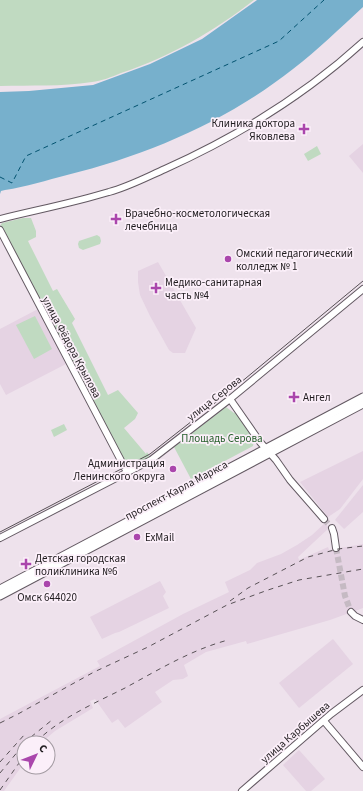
<svg xmlns="http://www.w3.org/2000/svg" width="363" height="791" viewBox="0 0 363 791" font-family="'Source Sans 3',sans-serif">
<rect width="100%" height="100%" fill="#eee2ec"/>
<!-- built -->
<g fill="#e5d3e3">
<polygon points="363,144 363,173 349,156"/>
<polygon points="158,262 196,328 185,353 173,353 169,350 150,316 140,295 138,282 138,271"/>
<polygon points="38,309 66,364 6,395 0,384 0,329"/>
<polygon points="363,451 363,479 340,509 328,517 300,482"/>
<polygon points="363,485 363,512 344,529 335,520"/>
<polygon points="325,523 329,528 298,557 299,560 328,547 329,550 363,544 363,608 330,620 247,644 246,641 206,652 184,665 188,676 183,679 173,680 155,692 162,702 125,728 118,719 112,723 95,699 90,701 93,708 55,731 41,743 24,743 24,763 4,791 0,791 0,719 100,666 97,661 183,614 229,592 225,582 250,570 257,563 281,554 297,545 312,535"/>
<polygon points="160,581 166,592 163,596 169,608 119,632 115,633 102,639 90,617"/>
<polygon points="333,639 353,664 299,708 279,683"/>
<polygon points="299,750 325,779 311,791 306,791 283,765"/>
</g>
<!-- green -->
<g fill="#c0dac1">
<path d="M 0,0 L 254,0 C 214,31 170,57 121,73 C 112,77 101,81 92,82 C 61,87 31,85 0,86 Z"/>
<polygon points="317,146 321,154 308,161 304,154"/>
<polygon points="23,218 31,218 36,231 36,237 28,241 53,291 57,289 75,319 72,323 108,395 118,390 138,413 135,419 124,428 146,454 147,452 150,457 137,464 135,460 132,461 134,466 128,469 1,229 0,226 2,223"/>
<polygon points="97,235 100,237 101,241 100,244 83,250 79,248 78,244 79,241"/>
<polygon points="35,316 52,349 34,359 16,325"/>
<polygon points="226,407 234,413 236,412 254,439 253,446 191,479 174,447"/>
<polygon points="64,424 67,430 54,437 51,430"/>
</g>
<!-- water -->
<path fill="#77b0cc" d="M 257,0 L 363,0 L 363,7 C 340,28 318,50 293,69 C 227,121 148,155 67,175 C 47,180 26,187 5,190 L 1,191 L 0,194 L 0,92 L 29,91 L 93,85 L 150,64 L 202,39 Z"/>
<g fill="none" stroke-linecap="round" stroke-linejoin="round">
<!-- ferry -->
<polyline stroke="#035370" stroke-width="1" stroke-dasharray="5 4" stroke-linecap="butt" points="0,177 12,183 26,156 279,41 324,0"/>
<!-- secondary-tunnel -->
<g stroke="#c5bac3" stroke-width="6" stroke-dasharray="6 3" stroke-linecap="butt">
<polyline points="324,519 332,528"/>
<polyline points="336,548 345,596 351,612"/>
</g>
<defs>
<g id="secondary">
<path d="M 0,219 C 36,210 73,203 109,192 C 128,187 147,177 165,169 C 236,137 305,95 363,42"/>
<polyline points="0,230 127,472"/>
<polyline points="230,399 260,442 276,460 290,480 324,519"/>
<polyline points="332,528 334,534 336,548"/>
<polyline points="0,538 151,460 230,399 363,289"/>
<polyline points="351,612 355,616 363,620"/>
<polyline points="324,721 363,767"/>
<polyline points="242,791 331,714 363,690"/>
</g>
<g id="primary">
<polyline points="0,589 363,397"/>
<polyline points="0,596 363,404"/>
</g>
</defs>
<!-- secondary casing -->
<use href="#secondary" stroke="#635962" stroke-width="8"/>
<!-- primary casing -->
<use href="#primary" stroke="#635962" stroke-width="9"/>
<!-- secondary -->
<use href="#secondary" stroke="#fff" stroke-width="6"/>
<!-- primary -->
<use href="#primary" stroke="#fff" stroke-width="7"/>
<!-- tram -->
<polyline stroke="#585156" stroke-width="1" points="0,532 150,454 234,388 363,281"/>
<!-- rail -->
<g stroke="#585156" stroke-width="1" stroke-dasharray="5 5" stroke-linecap="butt">
<polyline points="230,601 248,588 308,557 338,549 363,546"/>
<polyline points="18,714 94,672 148,647 227,605 268,590 299,580 363,569"/>
<polyline points="0,723 16,715"/>
<polyline points="31,737 52,720"/>
<path d="M 36,742 C 60,718 95,703 125,688 C 158,670 191,650 228,640"/>
<polyline points="0,762 25,734"/>
<polyline points="0,773 24,744"/>
<polyline points="0,790 24,756"/>
</g>
</g>
<!-- markers -->
<g fill="#aa46ac" stroke="#fbeff9" stroke-width="1.5">
<path d="M302 123h4v4h4v4h-4v4h-4v-4h-4v-4h4z"/>
<path d="M114 213h4v4h4v4h-4v4h-4v-4h-4v-4h4z"/>
<circle cx="228" cy="259" r="4"/>
<path d="M154 282h4v4h4v4h-4v4h-4v-4h-4v-4h4z"/>
<path d="M292 391h4v4h4v4h-4v4h-4v-4h-4v-4h4z"/>
<circle cx="173" cy="469" r="4"/>
<circle cx="137" cy="537" r="4"/>
<path d="M24 558h4v4h4v4h-4v4h-4v-4h-4v-4h4z"/>
<circle cx="47" cy="584" r="4"/>
</g>
<g text-anchor="middle" stroke-width="3.5" stroke-linejoin="round" paint-order="stroke">
<!-- poi labels -->
<g font-size="11" fill="#201c1f" stroke="#fbeff9" text-anchor="start">
<text x="295" y="127" text-anchor="end">Клиника доктора<tspan x="295" dy="13">Яковлева</tspan></text>
<text x="125" y="217">Врачебно-косметологическая<tspan x="125" dy="13">лечебница</tspan></text>
<text x="236" y="257">Омский педагогический<tspan x="236" dy="13">колледж № 1</tspan></text>
<text x="165" y="286">Медико-санитарная<tspan x="165" dy="13">часть №4</tspan></text>
<text x="303" y="401">Ангел</text>
<text x="165" y="467" text-anchor="end">Администрация<tspan x="165" dy="13">Ленинского округа</tspan></text>
<text x="145" y="541">ExMail</text>
<text x="35" y="562">Детская городская<tspan x="35" dy="13">поликлиника №6</tspan></text>
<text x="47" y="601" text-anchor="middle">Омск 644020</text>
</g>
<!-- street labels -->
<g font-size="11" fill="#201c1f" stroke="#fbeff9">
<text transform="translate(72 347) rotate(62)" y="4">улица Фёдора Крылова</text>
<text transform="translate(214 398) rotate(-38)" y="4">улица Серова</text>
<text transform="translate(176 490) rotate(-28)" y="4">проспект Карла Маркса</text>
<text transform="translate(295 732) rotate(-41)" y="4">улица Карбышева</text>
</g>
<!-- park labels -->
<g font-size="11" fill="#27602c" stroke="#fbeff9">
<text x="222" y="442">Площадь Серова</text>
</g>
</g>
<!-- north arrow -->
<g transform="translate(36 755) rotate(47)"><circle r="19" fill="#fbeff9" stroke="#a39ba2"/>
<path d="M0-3L7 15L0 10L-7 15Z" fill="#aa46ac"/>
<text y="-6" font-size="11" font-weight="bold" text-anchor="middle" fill="#201c1f">С</text>
</g>
</svg>
